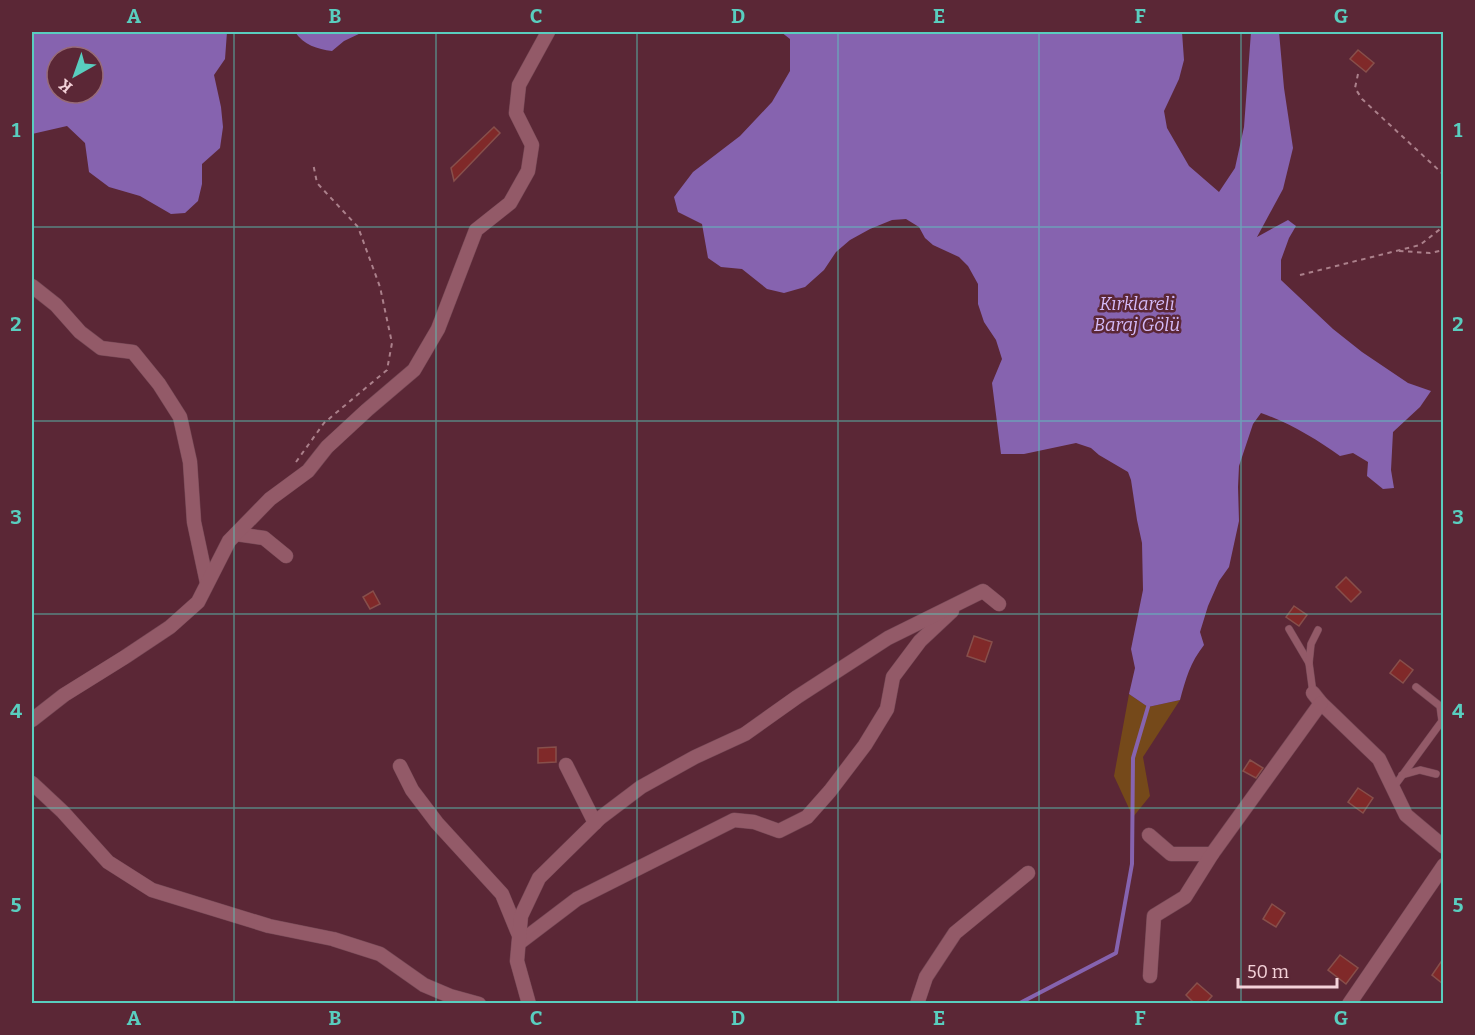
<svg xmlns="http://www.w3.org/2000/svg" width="1475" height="1035" viewBox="0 0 1475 1035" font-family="Bitter,serif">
<rect width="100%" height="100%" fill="#5b2736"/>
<!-- green -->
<polygon fill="#75491a" points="1129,694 1148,707 1180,700 1143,757 1150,796 1133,817 1114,776"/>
<!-- water -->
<g fill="#8663af" fill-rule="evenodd">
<path d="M 32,32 L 227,32 L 225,59 L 214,75 L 221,107 L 223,127 L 220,148 L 202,164 L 202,184 L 198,201 L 185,213 L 171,214 L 140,196 L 109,187 L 89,172 L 85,143 L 67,126 L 32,134 ZM 57,57 L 93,57 L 93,93 L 57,93 Z"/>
<path d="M 295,32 L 363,32 L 344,41 L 332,51 C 317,49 304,45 295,32 Z"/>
<path d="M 781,32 L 1182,32 L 1184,60 L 1179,79 L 1164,111 L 1167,128 L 1189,166 L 1219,192 L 1235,168 L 1244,127 L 1251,32 L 1279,32 L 1284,88 L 1293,148 L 1283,189 L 1257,237 L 1288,220 L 1296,226 L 1289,238 L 1281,260 L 1281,280 L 1333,329 L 1362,352 L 1408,383 L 1431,391 L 1420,407 L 1393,432 L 1391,470 L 1394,488 L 1383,489 L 1367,476 L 1368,462 L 1353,453 L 1340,456 C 1316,439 1290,423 1261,413 L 1253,424 L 1239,466 L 1238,487 L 1239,521 L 1229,567 L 1219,581 L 1208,606 L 1200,632 L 1204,645 C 1190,663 1186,678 1180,700 L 1148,707 L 1129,694 L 1135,668 L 1131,649 L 1143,590 L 1142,543 L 1137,520 L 1131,480 L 1128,472 L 1099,455 L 1091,448 L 1076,443 L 1024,454 L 1001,454 L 992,383 L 1002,359 L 996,340 L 984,322 L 978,304 L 978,284 L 968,266 L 959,257 L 933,245 L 925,238 L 919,227 L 906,219 L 892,220 L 870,229 L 850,240 L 836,252 L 824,270 L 805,287 L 784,293 L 767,289 L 742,269 L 721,267 L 708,258 L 702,224 L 678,212 L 674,197 L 693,172 L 740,136 L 772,102 L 790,71 L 790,39 Z"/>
</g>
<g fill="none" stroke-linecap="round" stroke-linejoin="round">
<!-- stream -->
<polyline stroke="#8663af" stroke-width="4" points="1018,1004 1116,953 1132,864 1133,758 1148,707"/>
</g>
<!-- building -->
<g fill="#802929" stroke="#874f4b" stroke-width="1.5">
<polygon points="1358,50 1374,63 1366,72 1350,59"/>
<polygon points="494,127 500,133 454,181 451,168"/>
<polygon points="1346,577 1361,592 1351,602 1336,587"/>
<polygon points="373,591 380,604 370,609 363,597"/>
<polygon points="1294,606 1307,615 1299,626 1286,617"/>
<polygon points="974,636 992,642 985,662 967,656"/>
<polygon points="1400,660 1413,670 1403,683 1390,673"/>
<polygon points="556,747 556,762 538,763 538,748"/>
<polygon points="1250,760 1263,768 1256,778 1243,771"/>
<polygon points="1358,788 1373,798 1363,813 1348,802"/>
<polygon points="1272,904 1285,913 1276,927 1263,919"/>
<polygon points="1340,955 1358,968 1346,984 1328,970"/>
<polygon points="1443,959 1443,984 1432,975"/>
<polygon points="1197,983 1212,996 1205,1004 1195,1004 1186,995"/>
</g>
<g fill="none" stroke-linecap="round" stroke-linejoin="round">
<defs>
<g id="lane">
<polyline points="1289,629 1309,663 1313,693"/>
<polyline points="1309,663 1311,644 1318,630"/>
<polyline points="1402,775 1420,770 1436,774"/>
<polyline points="1393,788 1442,721 1440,706 1416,687"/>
</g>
<g id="street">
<polyline points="32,286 56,305 80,332 101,348 133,352 159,384 180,417 190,462 194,522 207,583"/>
<polyline points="236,534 264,538 286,556"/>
<polyline points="1313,693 1321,703 1379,759 1406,815 1444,847"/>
<polyline points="32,720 64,695 125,657 170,627 198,602 229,541 270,499 308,471 327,447 367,410 414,370 438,329 476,230 510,203 528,171 532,145 516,113 519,85 548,32"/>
<polyline points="566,765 595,823"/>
<polyline points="400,766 412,790 437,823 502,894 518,933"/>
<polyline points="32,783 63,812 108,862 152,890 269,926 333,939 380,954 424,985 450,996 479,1004"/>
<polyline points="1149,835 1171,854 1212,854"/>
<polyline points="519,943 577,899 734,820 754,822 779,831 807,817 830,791 865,745 887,709 893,677 920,641 952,611"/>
<polyline points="1150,976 1154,916 1185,897 1212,854 1321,703"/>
<polyline points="529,1004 517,961 521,916 539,878 600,818 641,787 695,757 745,734 797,697 888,638 983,591 999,604"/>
<polyline points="917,1004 926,977 955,933 1028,873"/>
<polyline points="1349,1004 1444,865"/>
</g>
</defs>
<!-- lane casing -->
<use href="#lane" stroke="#754855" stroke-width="8"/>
<!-- street casing -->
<use href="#street" stroke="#754855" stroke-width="15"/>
<!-- path -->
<g stroke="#ab808b" stroke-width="2" stroke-dasharray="4.5 4.5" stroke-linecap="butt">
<polyline points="1358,74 1355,88 1362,99 1444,175"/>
<polyline points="1399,251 1430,253 1444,250"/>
<polyline points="1300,275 1420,245 1444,226"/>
<polyline points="296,462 324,423 387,370 392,343 380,287 358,227 317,183 313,163"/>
</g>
<!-- lane -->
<use href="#lane" stroke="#935a68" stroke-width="7"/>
<!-- street -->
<use href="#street" stroke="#935a68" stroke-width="14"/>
</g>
<!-- grid -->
<path fill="none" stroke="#59cebf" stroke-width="1.5" stroke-opacity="0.55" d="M 234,32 L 234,1004M 436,32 L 436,1004M 637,32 L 637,1004M 838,32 L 838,1004M 1039,32 L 1039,1004M 1241,32 L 1241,1004M 32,227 L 1444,227M 32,421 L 1444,421M 32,614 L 1444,614M 32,808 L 1444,808"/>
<g text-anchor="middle" stroke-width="5" stroke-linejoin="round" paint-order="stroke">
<!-- water labels -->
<g font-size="18" font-style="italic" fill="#d4baf8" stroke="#5b2736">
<text x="1137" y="310">Kırklareli<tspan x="1137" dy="21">Baraj Gölü</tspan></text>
</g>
</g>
<!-- border -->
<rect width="1475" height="1035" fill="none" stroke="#5b2736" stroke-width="66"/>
<!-- north arrow -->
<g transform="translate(75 75) rotate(220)"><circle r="28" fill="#5b2736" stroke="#986b77" stroke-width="1.5"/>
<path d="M0-4.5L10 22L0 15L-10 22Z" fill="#59cebf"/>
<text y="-9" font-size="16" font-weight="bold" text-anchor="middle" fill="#f4d2d9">K</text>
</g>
<!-- scale -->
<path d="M1238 978v9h99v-9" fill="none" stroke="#f4d2d9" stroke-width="3"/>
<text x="1247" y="978" font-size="18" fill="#f4d2d9" stroke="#5b2736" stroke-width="4.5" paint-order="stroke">50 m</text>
<rect x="33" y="33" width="1409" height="969" fill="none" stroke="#59cebf" stroke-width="2"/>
<g font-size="20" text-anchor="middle" font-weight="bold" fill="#59cebf">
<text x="134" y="23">A</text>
<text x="335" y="23">B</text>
<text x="536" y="23">C</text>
<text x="738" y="23">D</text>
<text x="939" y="23">E</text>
<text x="1140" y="23">F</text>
<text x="1341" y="23">G</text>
<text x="16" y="137">1</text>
<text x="1458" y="137">1</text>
<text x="16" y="331">2</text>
<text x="1458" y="331">2</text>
<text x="16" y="524">3</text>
<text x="1458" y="524">3</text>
<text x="16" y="718">4</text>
<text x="1458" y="718">4</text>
<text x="16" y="912">5</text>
<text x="1458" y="912">5</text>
<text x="134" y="1025">A</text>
<text x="335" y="1025">B</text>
<text x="536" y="1025">C</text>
<text x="738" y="1025">D</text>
<text x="939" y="1025">E</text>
<text x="1140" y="1025">F</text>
<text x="1341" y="1025">G</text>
</g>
</svg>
